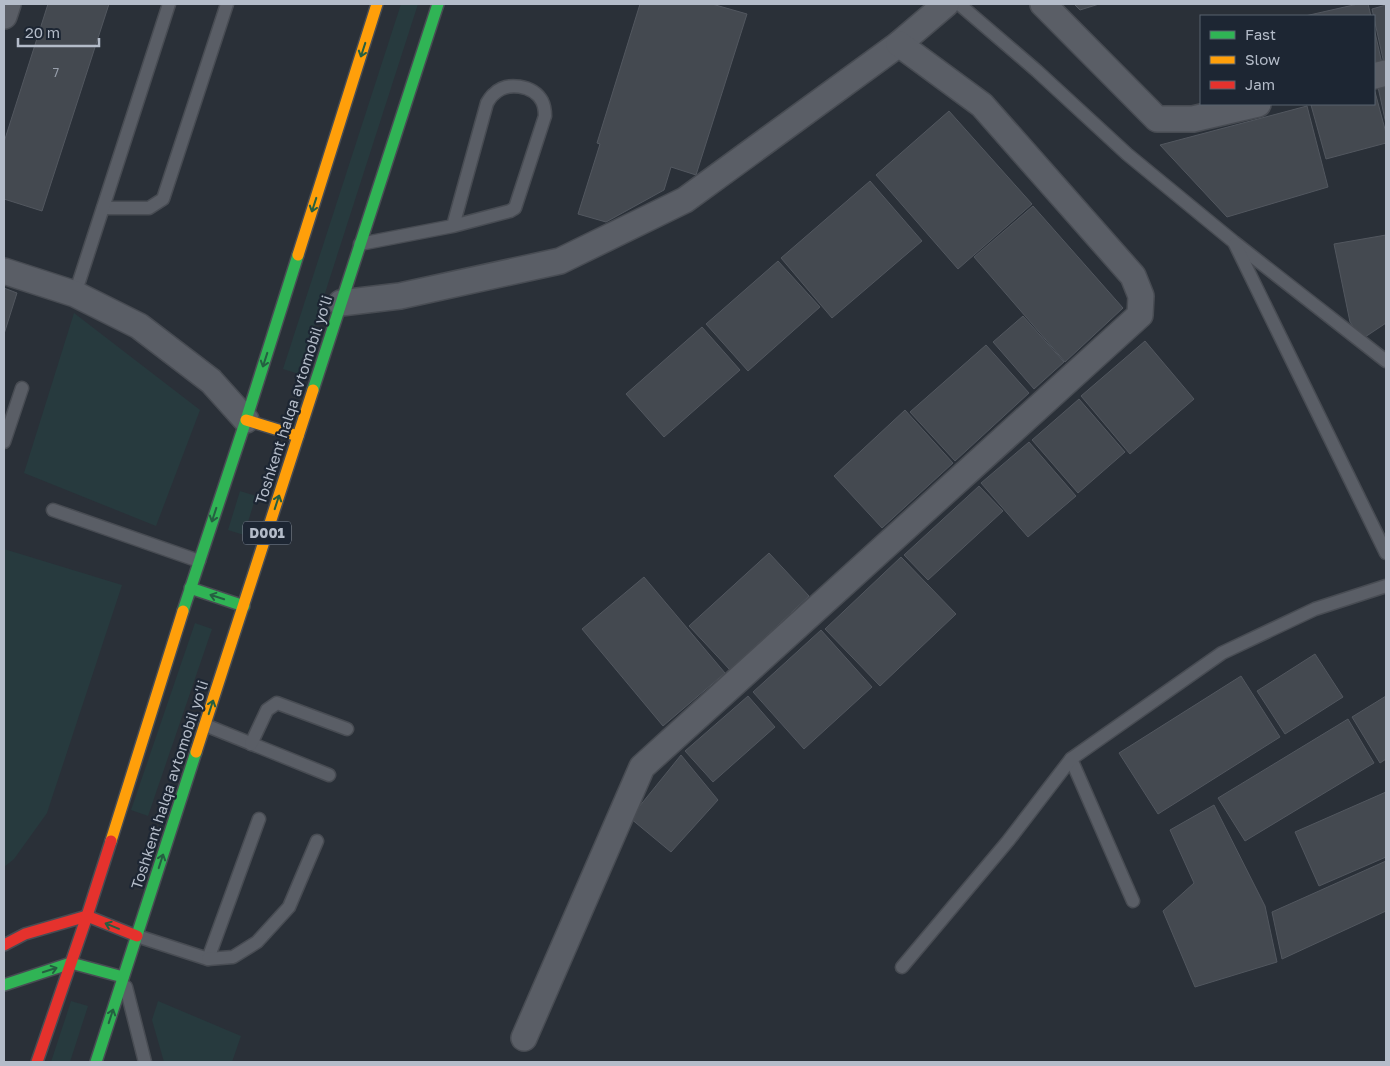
<svg xmlns="http://www.w3.org/2000/svg" width="1390" height="1066" viewBox="0 0 1390 1066" font-family="'Golos Text',sans-serif">
<rect width="100%" height="100%" fill="#2a3038"/>
<!-- green -->
<g fill="#273a3e">
<polygon points="401,4 418,4 299,374 283,369"/>
<polygon points="74,313 200,410 156,526 24,473"/>
<polygon points="240,491 256,496 244,535 228,530"/>
<polygon points="4,549 122,585 47,813 14,859 4,867"/>
<polygon points="195,623 212,629 148,816 131,810"/>
<polygon points="71,1001 88,1006 70,1062 51,1062"/>
<polygon points="158,1001 241,1036 232,1062 164,1062 152,1020"/>
</g>
<!-- building -->
<g fill="#444950" stroke="#52575f">
<polygon points="48,4 109,4 42,211 4,199 4,142"/>
<polygon points="640,4 712,4 747,14 696,175 671,167 664,190 606,222 578,214 600,144 597,143"/>
<polygon points="1074,4 1099,4 1080,10"/>
<polygon points="1358,4 1368,4 1371,16 1305,16"/>
<polygon points="1386,5 1386,67 1385,68 1372,9"/>
<polygon points="1374,28 1383,68 1374,70"/>
<polygon points="1386,85 1386,124 1378,87"/>
<polygon points="1374,88 1386,133 1386,143 1326,159 1311,105 1316,104 1374,104"/>
<polygon points="1307,106 1328,187 1227,217 1160,145"/>
<polygon points="949,111 1032,204 958,269 876,175"/>
<polygon points="870,181 922,241 832,318 781,258"/>
<polygon points="1033,206 1123,308 1065,362 974,257"/>
<polygon points="1386,235 1386,323 1362,339 1350,322 1334,244"/>
<polygon points="778,261 820,307 748,371 706,324"/>
<polygon points="4,288 17,293 4,334"/>
<polygon points="1023,316 1064,362 1034,389 993,342"/>
<polygon points="702,327 740,370 664,437 626,394"/>
<polygon points="1145,341 1194,399 1130,454 1081,396"/>
<polygon points="986,345 1029,393 955,461 910,412"/>
<polygon points="1079,399 1125,452 1078,493 1032,440"/>
<polygon points="905,410 953,463 882,528 834,476"/>
<polygon points="1029,442 1076,496 1028,537 981,483"/>
<polygon points="979,486 1003,511 928,580 904,555"/>
<polygon points="769,553 809,596 730,670 689,626"/>
<polygon points="901,557 956,614 880,686 825,629"/>
<polygon points="644,577 725,673 663,726 582,629"/>
<polygon points="821,630 872,687 804,749 753,692"/>
<polygon points="1315,654 1343,697 1285,734 1257,691"/>
<polygon points="1241,676 1280,737 1158,814 1119,753"/>
<polygon points="748,696 775,727 713,782 685,751"/>
<polygon points="1386,696 1386,759 1380,763 1352,717"/>
<polygon points="1348,719 1374,763 1245,841 1218,798"/>
<polygon points="681,755 718,800 671,852 630,818"/>
<polygon points="1386,792 1386,857 1319,886 1295,832"/>
<polygon points="1214,805 1265,906 1277,962 1195,987 1163,911 1194,883 1170,830"/>
<polygon points="1386,861 1386,911 1282,959 1272,912"/>
</g>
<g fill="none" stroke-linecap="round" stroke-linejoin="round">
<defs>
<g id="lane">
<polyline points="959,4 1037,71 1127,154 1234,242 1386,361"/>
<polyline points="103,208 149,208 163,199 227,4"/>
<path d="M 360,244 L 453,226 L 510,211 L 515,208 L 545,116 C 545,111 544,105 542,101 C 533,85 507,81 494,94 C 491,96 489,100 487,103 L 453,226"/>
<polyline points="1235,244 1386,553"/>
<polyline points="75,294 169,4"/>
<polyline points="4,442 22,388"/>
<polyline points="53,510 199,561"/>
<polyline points="205,725 329,775"/>
<polyline points="251,744 267,710 277,703 347,729"/>
<polyline points="1071,759 1133,901"/>
<polyline points="137,936 208,959 259,819"/>
<polyline points="208,959 233,957 257,942 289,907 317,841"/>
<polyline points="902,967 1008,841 1071,759 1222,653 1315,609 1386,586"/>
<polyline points="126,987 145,1062"/>
</g>
<g id="street">
<polyline points="1043,4 1157,119 1193,119 1258,104"/>
<polyline points="4,16 8,4"/>
<polyline points="1374,76 1386,73"/>
<polyline points="4,271 75,294 139,326 211,381 246,420"/>
<polyline points="341,303 400,296 560,261 685,200 899,44 946,4"/>
<polyline points="524,1038 642,767 1140,315 1141,296 1133,276 982,105 899,44"/>
</g>
<g id="fast">
<polyline points="313,390 438,4"/>
<polyline points="190,588 244,606"/>
<polyline points="183,611 246,420 298,255"/>
<polyline points="4,985 71,963 123,977"/>
<polyline points="96,1062 196,752"/>
</g>
<g id="slow">
<polyline points="298,255 377,4"/>
<polyline points="246,420 298,436"/>
<polyline points="196,752 313,390"/>
<polyline points="111,841 183,611"/>
</g>
<g id="jam">
<polyline points="4,945 25,934 87,916 137,936"/>
<polyline points="37,1062 87,916 111,841"/>
</g>
</defs>
<!-- lane casing -->
<use href="#lane" stroke="#484c53" stroke-width="15"/>
<!-- street casing -->
<use href="#street" stroke="#484c53" stroke-width="28"/>
<!-- fast casing -->
<use href="#fast" stroke="#484c53" stroke-width="14"/>
<!-- slow casing -->
<use href="#slow" stroke="#484c53" stroke-width="14"/>
<!-- jam casing -->
<use href="#jam" stroke="#484c53" stroke-width="14"/>
<!-- lane -->
<use href="#lane" stroke="#5a5e66" stroke-width="12"/>
<!-- street -->
<use href="#street" stroke="#5a5e66" stroke-width="25"/>
<!-- fast -->
<use href="#fast" stroke="#30b455" stroke-width="11"/>
<!-- slow -->
<use href="#slow" stroke="#ff9f0a" stroke-width="11"/>
<!-- jam -->
<use href="#jam" stroke="#e5322d" stroke-width="11"/>
</g>
<!-- one-way arrows -->
<defs><path id="oneway-shaft" d="M-6 0H5M1.5-3L5.5 0L1.5 3" fill="none" stroke-width="1.6" stroke-linecap="round" stroke-linejoin="round" transform="scale(1.25)"/></defs>
<g stroke="#255f41">
<use href="#oneway-shaft" transform="translate(363 50) rotate(108)"/>
<use href="#oneway-shaft" transform="translate(314 205) rotate(108)"/>
<use href="#oneway-shaft" transform="translate(265 360) rotate(108)"/>
<use href="#oneway-shaft" transform="translate(277 502) rotate(-72)"/>
<use href="#oneway-shaft" transform="translate(214 515) rotate(108)"/>
<use href="#oneway-shaft" transform="translate(217 597) rotate(-162)"/>
<use href="#oneway-shaft" transform="translate(211 707) rotate(-72)"/>
<use href="#oneway-shaft" transform="translate(161 861) rotate(-72)"/>
<use href="#oneway-shaft" transform="translate(112 926) rotate(-158)"/>
<use href="#oneway-shaft" transform="translate(50 970) rotate(-18)"/>
<use href="#oneway-shaft" transform="translate(111 1016) rotate(-72)"/>
</g>
<g text-anchor="middle" stroke-width="4.5" stroke-linejoin="round" paint-order="stroke">
<!-- number labels -->
<g font-size="12" fill="#989fab">
<text x="56" y="77">7</text>
</g>
<!-- shield labels -->
<rect fill="#1d2633" stroke="#878f9c" stroke-width="1" x="243" y="521.5" width="48" height="23" rx="4"/>
<g font-size="14" font-weight="bold" fill="#b4bcc9">
<text x="267" y="538">D001</text>
</g>
<!-- street labels -->
<g font-size="15" fill="#b4bcc9" stroke="#1d2633">
<text transform="translate(294 400) rotate(-72)" y="5">Toshkent halqa avtomobil yo'li</text>
<text transform="translate(170 785) rotate(-72)" y="5">Toshkent halqa avtomobil yo'li</text>
</g>
</g>
<!-- border -->
<rect width="1390" height="1066" fill="none" stroke="#b4bcc9" stroke-width="10"/>
<!-- legend -->
<rect x="1200" y="15" width="175" height="90" fill="#1d2633" stroke="#59626f"/>
<rect x="1210" y="31" width="25" height="8" fill="#30b455" stroke="#59626f"/>
<text x="1245" y="40" font-size="15" fill="#b4bcc9">Fast</text>
<rect x="1210" y="56" width="25" height="8" fill="#ff9f0a" stroke="#59626f"/>
<text x="1245" y="65" font-size="15" fill="#b4bcc9">Slow</text>
<rect x="1210" y="81" width="25" height="8" fill="#e5322d" stroke="#59626f"/>
<text x="1245" y="90" font-size="15" fill="#b4bcc9">Jam</text>
<!-- scale -->
<path d="M18 38v8h81v-8" fill="none" stroke="#b4bcc9" stroke-width="2.5"/>
<text x="25" y="38" font-size="15" fill="#b4bcc9" stroke="#1d2633" stroke-width="4" paint-order="stroke">20 m</text>
</svg>
